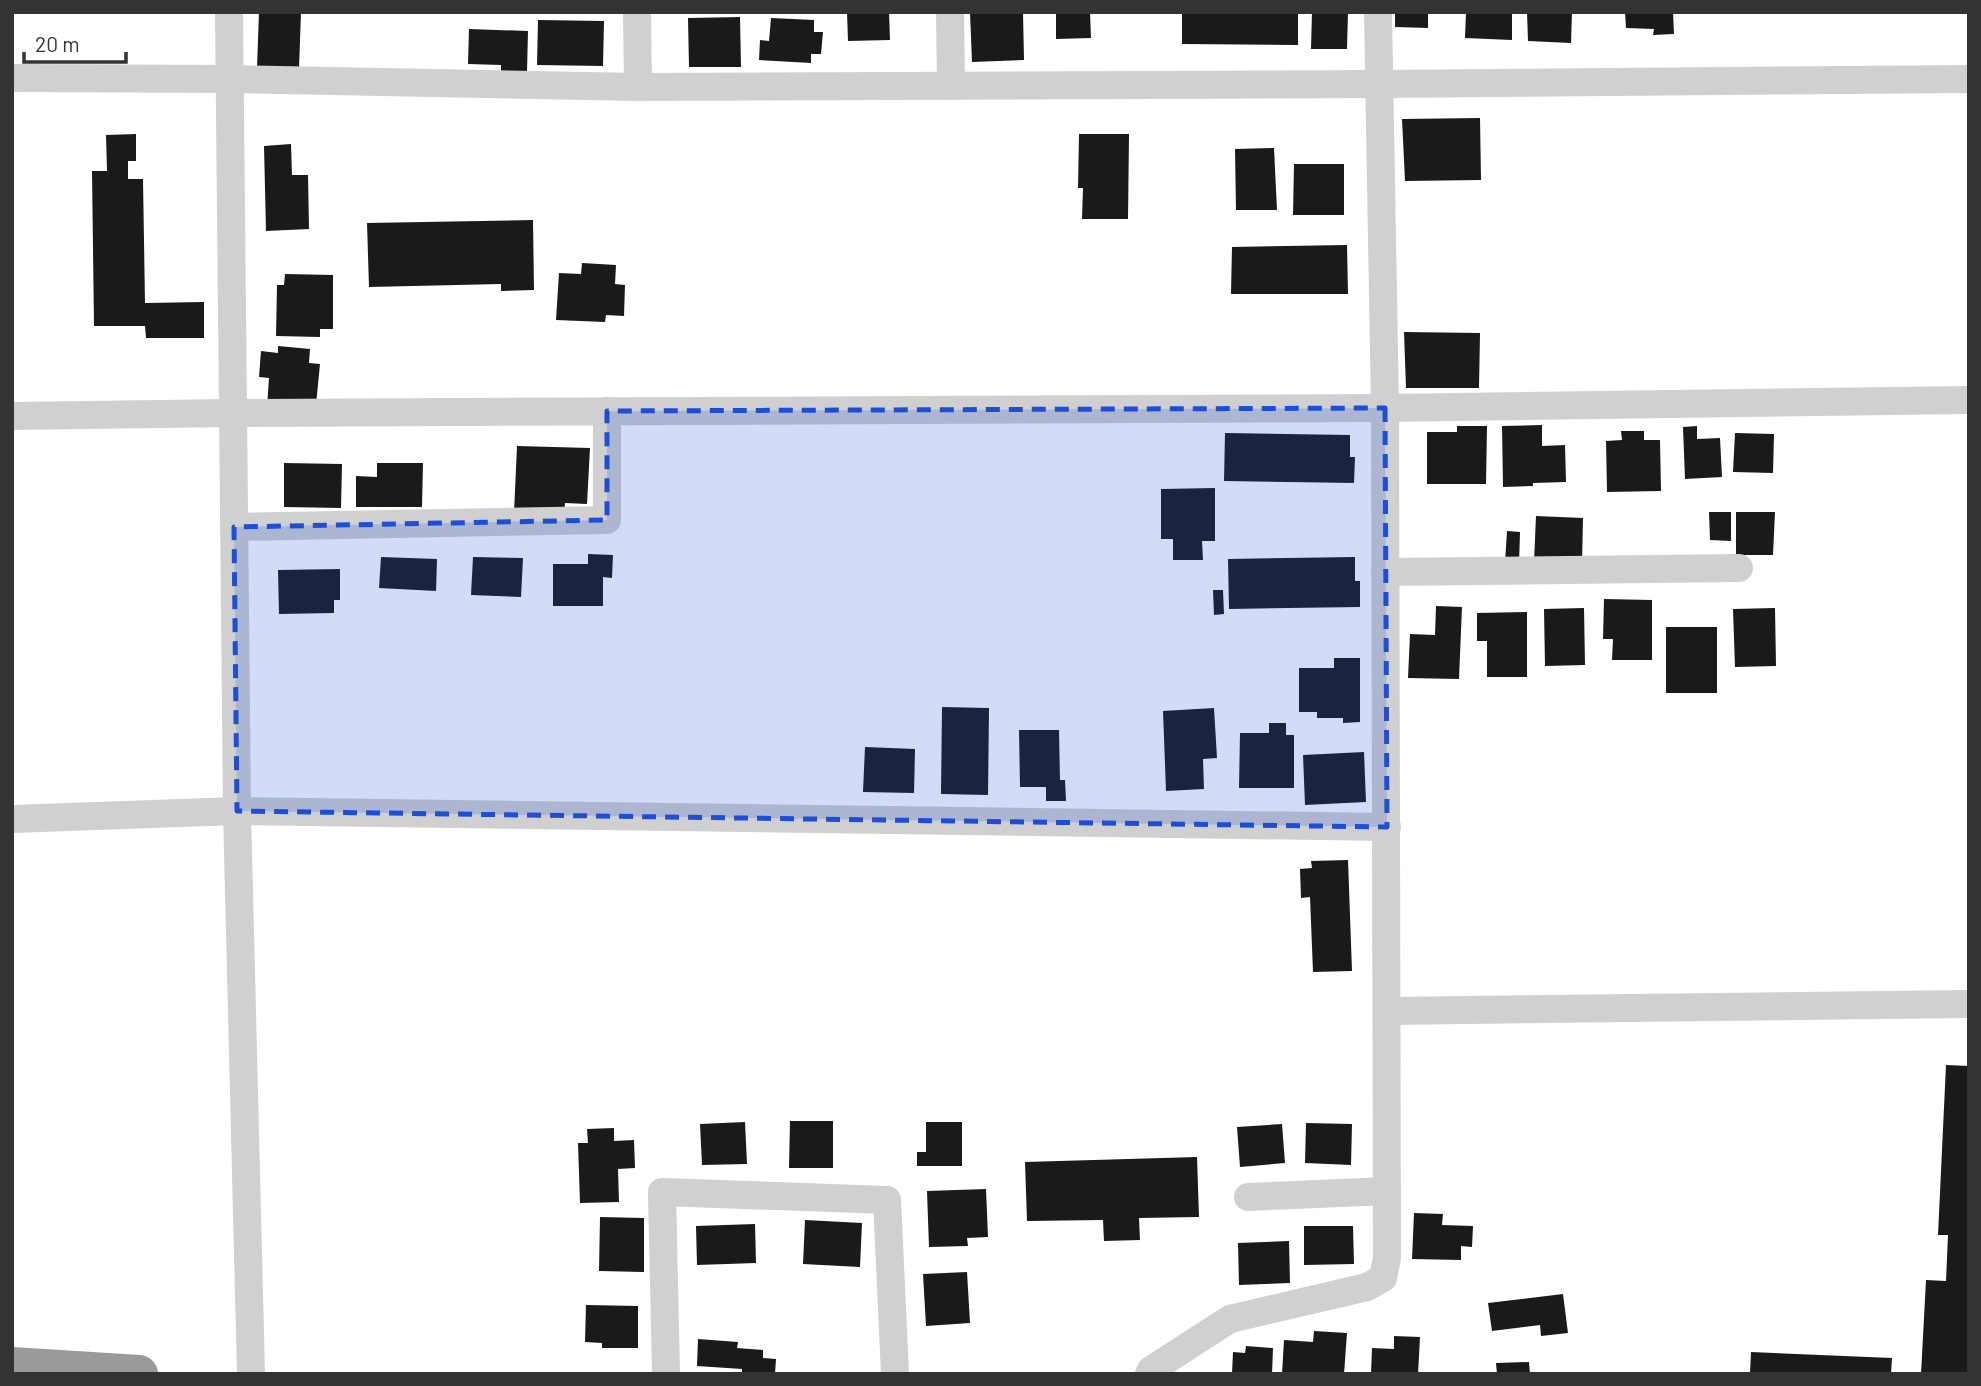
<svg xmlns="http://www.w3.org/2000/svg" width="1981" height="1386" viewBox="0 0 1981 1386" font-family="Barlow,sans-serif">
<rect width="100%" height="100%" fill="#fff"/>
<!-- building -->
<g fill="#1a1a1a">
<polygon points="259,12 301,12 299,69 257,68"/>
<polygon points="847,12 889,12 890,40 848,41"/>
<polygon points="970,12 1023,12 1024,60 972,62"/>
<polygon points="1056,12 1090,12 1091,38 1056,39"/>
<polygon points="1182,12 1298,12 1298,45 1182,44"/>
<polygon points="1312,12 1348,12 1347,49 1311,49"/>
<polygon points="1395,12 1428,12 1428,28 1395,27"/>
<polygon points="1466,12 1512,12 1512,40 1465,38"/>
<polygon points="1527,12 1572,12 1571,43 1528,41"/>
<polygon points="1625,12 1673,12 1674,34 1653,35 1654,29 1626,28"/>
<polygon points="740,17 741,67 689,67 688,18"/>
<polygon points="771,18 814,20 814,32 823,32 821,54 811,54 811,63 759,60 760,40 769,41"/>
<polygon points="538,20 604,21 603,66 537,65"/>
<polygon points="469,29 528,31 527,72 501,71 501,65 468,64"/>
<polygon points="1480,118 1481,180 1405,181 1402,119"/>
<polygon points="136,134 136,161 128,161 128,179 143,179 145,303 204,302 204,338 146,338 145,326 94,326 92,171 107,171 106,135"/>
<polygon points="1079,134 1129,134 1128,219 1082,219 1083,188 1078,188"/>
<polygon points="291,144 292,175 308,175 309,229 266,231 264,146"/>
<polygon points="1274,148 1277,210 1236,210 1235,149"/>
<polygon points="1294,164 1344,164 1344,215 1293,215"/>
<polygon points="533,220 534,290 501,291 501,284 369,287 367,223"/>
<polygon points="1347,245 1348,294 1231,294 1232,247"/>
<polygon points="582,263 616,265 615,284 625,285 624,316 606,315 605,322 556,320 559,273 581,274"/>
<polygon points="285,274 333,275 333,329 320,329 320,337 276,336 277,285 284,285"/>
<polygon points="1404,332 1480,333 1479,388 1406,388"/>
<polygon points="278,346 310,349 309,363 320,364 316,405 267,407 269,378 259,377 261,351 278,353"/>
<polygon points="1542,425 1542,446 1565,445 1566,482 1533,483 1533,486 1503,487 1502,426"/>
<polygon points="1457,426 1487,426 1486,484 1427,484 1427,432 1457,432"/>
<polygon points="1697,426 1697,439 1720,438 1722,477 1685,479 1683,427"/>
<polygon points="1621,431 1644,431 1644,440 1660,440 1661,491 1607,492 1606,441 1622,440"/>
<polygon points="1225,433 1350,435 1350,457 1355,457 1354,483 1224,481"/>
<polygon points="1735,433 1774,434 1773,473 1733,472"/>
<polygon points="517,446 590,448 587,504 565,503 564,515 514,513"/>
<polygon points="284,463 342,464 341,508 284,507"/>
<polygon points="377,463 423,463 422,507 356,507 356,476 377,477"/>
<polygon points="1215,488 1215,541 1202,541 1203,560 1173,560 1173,539 1161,539 1161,489"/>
<polygon points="1709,512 1731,512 1731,541 1710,540"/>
<polygon points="1736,512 1775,512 1773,555 1736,555"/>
<polygon points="1536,516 1583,518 1582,563 1534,562"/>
<polygon points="1507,531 1520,532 1519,564 1505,563"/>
<polygon points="588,554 613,555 612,578 603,577 603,606 553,606 553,564 588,564"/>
<polygon points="381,557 437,559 436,591 379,588"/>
<polygon points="473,557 523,558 521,597 471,595"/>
<polygon points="1355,557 1355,581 1360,581 1360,607 1229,609 1228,559"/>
<polygon points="340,569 340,600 334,600 334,613 279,614 278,570"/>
<polygon points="1213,590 1223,590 1224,614 1214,615"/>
<polygon points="1604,599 1652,600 1652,660 1612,660 1613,639 1603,639"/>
<polygon points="1436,606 1462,607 1459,679 1408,678 1410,634 1435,635"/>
<polygon points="1584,608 1585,665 1545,666 1544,609"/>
<polygon points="1775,608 1776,666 1735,667 1733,609"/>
<polygon points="1527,612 1527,677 1487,677 1487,641 1477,641 1477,613"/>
<rect x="1666" y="627" width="51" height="66"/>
<polygon points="1334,658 1360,658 1360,722 1343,723 1343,718 1317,718 1317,712 1299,712 1299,668 1334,668"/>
<polygon points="942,707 989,708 988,795 941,794"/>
<polygon points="1214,708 1217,758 1203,759 1204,789 1166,791 1163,711"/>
<polygon points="1269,723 1286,723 1286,735 1294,735 1294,788 1239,788 1240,733 1269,733"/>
<polygon points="1019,730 1059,730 1060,780 1065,780 1066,801 1046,801 1046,787 1020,787"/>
<polygon points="865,747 915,749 914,793 863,792"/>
<polygon points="1364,752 1366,802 1305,805 1303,755"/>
<polygon points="1348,860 1352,971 1313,972 1310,897 1301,898 1300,869 1312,868 1311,861"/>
<polygon points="1946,1065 1969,1066 1969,1374 1921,1374 1926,1280 1946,1281 1948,1235 1938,1235"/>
<polygon points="790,1121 833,1121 833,1168 789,1168"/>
<polygon points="745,1122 747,1164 702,1165 700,1124"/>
<polygon points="926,1122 962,1122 962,1166 917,1166 917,1152 926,1152"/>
<polygon points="1306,1123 1352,1124 1351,1165 1305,1163"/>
<polygon points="1282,1124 1285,1163 1240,1167 1237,1127"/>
<polygon points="614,1128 614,1141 634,1140 635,1168 618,1169 619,1202 580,1203 578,1143 588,1143 587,1129"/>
<polygon points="1197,1157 1199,1217 1139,1218 1140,1240 1104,1241 1103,1220 1027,1221 1025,1162"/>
<polygon points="986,1189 988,1237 967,1238 968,1246 929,1247 927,1191"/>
<polygon points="1414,1213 1443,1214 1442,1225 1473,1226 1472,1247 1461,1246 1461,1260 1412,1259"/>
<polygon points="600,1217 644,1218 644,1272 599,1271"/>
<polygon points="805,1220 862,1223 860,1267 803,1264"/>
<polygon points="755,1224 756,1263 697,1265 696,1226"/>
<polygon points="1304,1226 1353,1226 1354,1264 1304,1265"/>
<polygon points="1289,1241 1290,1283 1239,1285 1238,1243"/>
<polygon points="967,1272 970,1323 926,1326 923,1274"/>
<polygon points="1563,1294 1568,1333 1541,1336 1540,1325 1492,1331 1488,1303"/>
<polygon points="586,1305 638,1306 638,1348 602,1348 602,1343 585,1342"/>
<polygon points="1314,1331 1347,1333 1344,1374 1282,1374 1284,1340 1313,1342"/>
<polygon points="1394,1336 1420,1337 1418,1374 1371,1374 1372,1348 1394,1349"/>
<polygon points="698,1339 738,1342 737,1348 763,1350 763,1358 776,1359 775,1374 742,1374 742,1369 697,1366"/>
<polygon points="1246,1346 1273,1348 1272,1374 1232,1374 1233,1352 1245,1353"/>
<polygon points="1751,1352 1892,1358 1891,1374 1750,1374"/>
<polygon points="1529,1362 1530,1374 1497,1374 1496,1363"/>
</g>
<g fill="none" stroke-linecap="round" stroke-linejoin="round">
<!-- street -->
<g stroke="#d0d0d0" stroke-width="28">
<polyline points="229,12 237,811 251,1374"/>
<polyline points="637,12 638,87"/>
<polyline points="950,12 951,86"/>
<polyline points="12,78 230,79 638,87 1379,84 1969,79"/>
<polyline points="12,416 233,413 1385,408 1969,400"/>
<polyline points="234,527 607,520 607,411"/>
<polyline points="1385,572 1739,568"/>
<polyline points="12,819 237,811 1387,827"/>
<polyline points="1387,1011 1969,1004"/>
<polyline points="1248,1197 1387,1191"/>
<polyline points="666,1374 662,1192 887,1200 895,1374"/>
<polyline points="1149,1374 1151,1370 1230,1319 1367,1287 1383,1278 1387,1258 1385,408 1378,12"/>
</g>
<!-- highway -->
<polyline stroke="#9a9a9a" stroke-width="38" points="12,1366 139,1374"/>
</g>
<!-- marked area -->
<path fill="#1d4ed8" fill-opacity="0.2" stroke="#1d4ed8" stroke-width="5" stroke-dasharray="14 9" stroke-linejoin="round" d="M 1385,408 L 1387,827 L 237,811 L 234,527 L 607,520 L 607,411 Z"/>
<!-- border -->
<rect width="1981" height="1386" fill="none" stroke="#333333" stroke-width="28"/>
<!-- scale -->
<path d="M24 52v10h102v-10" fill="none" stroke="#333333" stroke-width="3.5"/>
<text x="35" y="52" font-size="21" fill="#333333" stroke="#ffffff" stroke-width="5" paint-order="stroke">20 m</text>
</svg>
